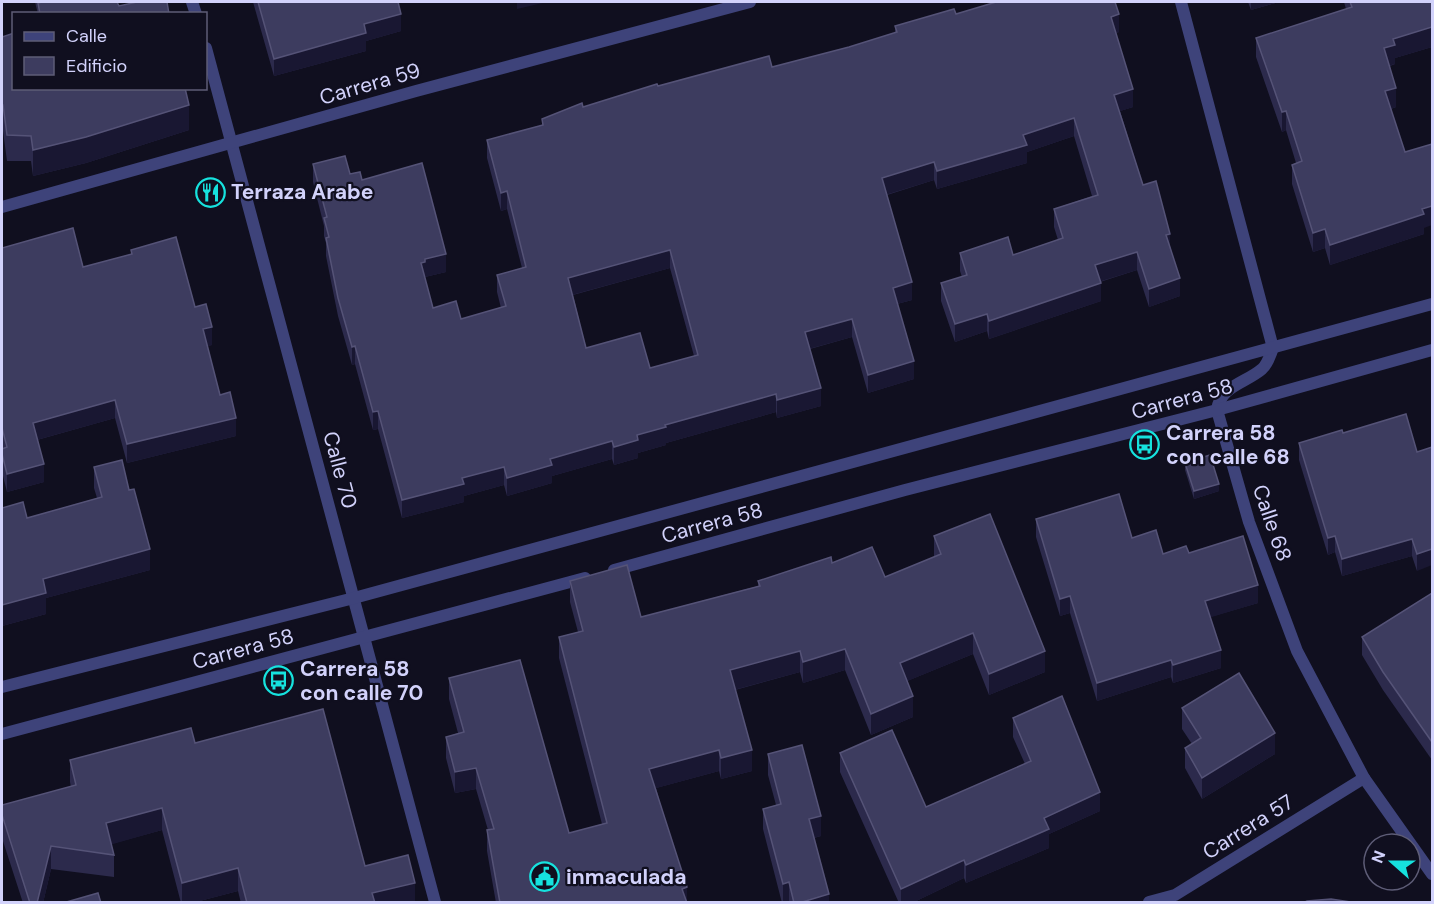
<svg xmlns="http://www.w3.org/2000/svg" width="1434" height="904" viewBox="0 0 1434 904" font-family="'DM Sans',sans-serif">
<rect width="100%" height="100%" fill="#100f1f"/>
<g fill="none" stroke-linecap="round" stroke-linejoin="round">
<!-- minor -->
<g stroke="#3e437a" stroke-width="12">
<polyline points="192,2 196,14"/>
<polyline points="206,48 435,902"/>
<polyline points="2,207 416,91 750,2"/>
<polyline points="1149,902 1175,895 1364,778"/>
</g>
<!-- tertiary -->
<g stroke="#3e437a" stroke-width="12">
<path d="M 1181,2 L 1273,348 C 1270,355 1268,364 1262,369 C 1246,383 1220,386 1217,410 L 1249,522 L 1297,651 L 1364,778 L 1432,874"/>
<polyline points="614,570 905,490 1217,410 1432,350"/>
<polyline points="2,687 354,598 1432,304"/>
<polyline points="2,734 585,578"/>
</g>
</g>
<!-- wall -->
<g fill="#2c2a4c" fill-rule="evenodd">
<polygon points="35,2 117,2 119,6 169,14 38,14"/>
<polygon points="253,2 398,2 401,31 366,41 366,51 274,76"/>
<polygon points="1248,2 1279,2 1251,10"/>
<polygon points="1344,2 1432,2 1432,47 1395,58 1395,64 1390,66 1396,107 1391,109 1424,228 1424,234 1330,265 1325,248 1313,252 1292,184 1292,165 1296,163 1286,130 1282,132 1256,57 1256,38 1346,9"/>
<path d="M 956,14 L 1119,32 L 1116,33 L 1133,107 L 1120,111 L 1143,185 L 1170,246 L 1180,296 L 1149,307 L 1137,270 L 1100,282 L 1101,301 L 989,339 L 987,331 L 955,342 L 941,301 L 941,283 L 962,277 L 960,271 L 960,253 L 1013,255 L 1058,240 L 1054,227 L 1054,209 L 1092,196 L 1074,136 L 1027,152 L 1027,163 L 937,189 L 934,180 L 887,195 L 912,300 L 897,304 L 914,379 L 868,393 L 852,337 L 810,349 L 821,406 L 777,418 L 776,412 L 666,443 L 666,445 L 638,453 L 638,458 L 614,465 L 612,459 L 552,476 L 552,483 L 507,496 L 504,485 L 464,496 L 464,502 L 402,518 L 378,429 L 373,430 L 355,364 L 352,365 L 338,316 L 326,256 L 326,243 L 324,236 L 324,226 L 313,182 L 313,164 L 350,174 L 362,180 L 446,272 L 425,277 L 425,280 L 433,308 L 461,319 L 501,308 L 497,292 L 497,275 L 522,268 L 507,209 L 501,211 L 487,158 L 487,140 L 542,125 L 542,119 L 583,107 L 658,86 L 772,67 L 849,47 L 895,33 L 895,26 ZM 670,268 L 694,356 L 650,368 L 586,348 L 573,295 Z"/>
<polygon points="2,37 189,130 86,163 33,176 31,161 7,161 3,131"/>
<polygon points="2,248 83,267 131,254 131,250 195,307 212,345 207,346 220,395 236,436 127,463 115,418 37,440 44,482 7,492 2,472"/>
<polygon points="1343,433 1417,452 1417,571 1412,556 1342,576 1335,552 1328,555 1299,460 1299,443"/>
<polygon points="1185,463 1219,491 1194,499 1185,470"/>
<polygon points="94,467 150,570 46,598 46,614 2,626 2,508 27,518 97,498 94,488"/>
<polygon points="1036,519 1132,538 1163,554 1189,553 1258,603 1210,617 1221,668 1173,683 1171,677 1097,701 1070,613 1060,616 1036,537"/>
<polygon points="934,536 1045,672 989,695 973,654 907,681 913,717 871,735 845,670 803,683 800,672 735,690 752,771 721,779 719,771 656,788 687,903 496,903 487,851 487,830 488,830 476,789 455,793 446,758 446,737 458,733 449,699 449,678 569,833 602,824 559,658 559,637 578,632 570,602 570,581 641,617 758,586 758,581 832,563 885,577 934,557"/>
<polygon points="1432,593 1432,760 1383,690 1362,655 1362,637"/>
<polygon points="1182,708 1275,754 1202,799 1185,768 1185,748 1192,744 1182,729"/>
<polygon points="1013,718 1100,811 1049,834 1049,848 966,883 964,878 912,903 899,903 840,772 840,753 926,807 1025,764 1013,737"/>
<polygon points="195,743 365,866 415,903 241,903 238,891 192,903 181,903 162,830 111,844 114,855 114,877 51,869 43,903 23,903 2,838 2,805 71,787 70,782 70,760"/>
<polygon points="768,754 821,836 814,838 829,903 782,903 763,829 763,809 776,805 768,775"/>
</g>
<!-- shaded-wall -->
<g fill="#191732">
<polygon points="517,2 547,2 517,9"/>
<polygon points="1251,2 1279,2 1251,10"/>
<polygon points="401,14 401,31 366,41 366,51 274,76 274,59 364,24"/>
<polygon points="1119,14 1119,32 1111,35 1111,17"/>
<polygon points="1432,27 1432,47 1395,58 1395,64 1384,67 1384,48 1393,39"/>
<polygon points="1396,88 1396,107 1385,111 1385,91"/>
<polygon points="1133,89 1133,107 1114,113 1114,95"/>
<polygon points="3,105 3,131 2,131 2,105"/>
<polygon points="189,105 189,130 86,163 33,176 33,150"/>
<polygon points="1286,111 1286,130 1282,132 1282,112"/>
<polygon points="1074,118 1074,136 1027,152 1027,163 937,189 937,171 1023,135"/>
<polygon points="934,162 934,180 882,196 882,178"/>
<polygon points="507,191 507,209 501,211 501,193"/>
<polygon points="1432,206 1432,225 1424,228 1424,234 1330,265 1330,245"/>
<polygon points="1325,229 1325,248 1313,252 1313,233"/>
<polygon points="1170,234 1170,252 1166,235"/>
<polygon points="670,250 670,268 568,296 568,278"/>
<polygon points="1137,252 1137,270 1095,283 1095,265"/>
<polygon points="446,254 446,272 425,277 425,280 421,263 425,259"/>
<polygon points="1180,278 1180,296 1149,307 1149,289"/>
<polygon points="912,282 912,300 893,305 893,288"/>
<polygon points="1101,283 1101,301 989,339 989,321"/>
<polygon points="987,314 987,331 955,342 955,324"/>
<polygon points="852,319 852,337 805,350 805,332"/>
<polygon points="212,327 212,345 203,347 203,329"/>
<polygon points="355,346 355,364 352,365 352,347"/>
<polygon points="914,361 914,379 868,393 868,375"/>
<polygon points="821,388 821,406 777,418 777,400"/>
<polygon points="776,394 776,412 666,443 666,445 638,453 638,458 614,465 614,447 637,435 665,425"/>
<polygon points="115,400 115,418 33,441 33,423"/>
<polygon points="378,411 378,429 373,430 373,412"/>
<polygon points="236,418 236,436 127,463 127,444"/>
<polygon points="612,441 612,459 552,476 552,483 507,496 507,478 550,459"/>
<polygon points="44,464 44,482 7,492 7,474"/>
<polygon points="504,467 504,485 464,496 464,502 402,518 402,500 462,478"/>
<polygon points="1219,484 1219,491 1194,499 1194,491"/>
<polygon points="1335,536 1335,552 1328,555 1328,538"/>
<polygon points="1412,539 1412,556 1342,576 1342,559"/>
<polygon points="150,549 150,570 46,598 46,614 2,626 2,605 43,579"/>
<polygon points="1432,549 1432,565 1417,571 1417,554"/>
<polygon points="1258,585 1258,603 1205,619 1205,601"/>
<polygon points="1070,596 1070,613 1060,616 1060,599"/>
<polygon points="973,633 973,654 900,684 900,663"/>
<polygon points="845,649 845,670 803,683 803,662"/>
<polygon points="1221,650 1221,668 1173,683 1173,665"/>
<polygon points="800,651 800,672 730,691 730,670"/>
<polygon points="1045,651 1045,672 989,695 989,674"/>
<polygon points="1171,660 1171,677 1097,701 1097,683"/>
<polygon points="913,696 913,717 871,735 871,714"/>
<polygon points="1275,733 1275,754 1202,799 1202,778"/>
<polygon points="719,750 719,771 649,790 649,769"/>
<polygon points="752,750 752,771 721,779 721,758"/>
<polygon points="476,768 476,789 455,793 455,772"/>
<polygon points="1100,792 1100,811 1049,834 1049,848 966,883 966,865 1044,818"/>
<polygon points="162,808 162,830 106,846 106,823"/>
<polygon points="821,816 821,836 809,839 809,819"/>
<polygon points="51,846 51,869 43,903 37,903"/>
<polygon points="964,860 964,878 912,903 901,903 901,889"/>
<polygon points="238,868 238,891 192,903 182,903 182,883"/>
<polygon points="789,882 789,903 783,903 783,884"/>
<polygon points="415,883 415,903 372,903 372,893"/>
<polygon points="687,887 687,903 682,889"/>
<polygon points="829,894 829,903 799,903"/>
</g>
<!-- building -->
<g fill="#3d3c5f" stroke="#555377" stroke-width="1.5" fill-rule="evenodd">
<polygon points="42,2 117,2 119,6 137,2 167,2 169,14 40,14 38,3"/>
<polygon points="258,2 398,2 401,14 364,24 366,33 274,59"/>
<path d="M 996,2 L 1115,2 L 1119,14 L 1111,17 L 1133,89 L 1114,95 L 1143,185 L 1156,181 L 1170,234 L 1166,235 L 1180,278 L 1149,289 L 1137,252 L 1095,265 L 1101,283 L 989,321 L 987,314 L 955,324 L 941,283 L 967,275 L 960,253 L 1008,237 L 1013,255 L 1063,238 L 1054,209 L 1098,195 L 1074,118 L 1023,135 L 1027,145 L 937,171 L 934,162 L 882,178 L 912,282 L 893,288 L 914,361 L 868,375 L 852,319 L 805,332 L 821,388 L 777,400 L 776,394 L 665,425 L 666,427 L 637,435 L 638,440 L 614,447 L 612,441 L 550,459 L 552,465 L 507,478 L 504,467 L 462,478 L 464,484 L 402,500 L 378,411 L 373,412 L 355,346 L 352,347 L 338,298 L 326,238 L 329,237 L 324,218 L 327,217 L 313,164 L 345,156 L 350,174 L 360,172 L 362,180 L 422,163 L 446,254 L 425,259 L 425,262 L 421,263 L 433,308 L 456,301 L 461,319 L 506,306 L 497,275 L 526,267 L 507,191 L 501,193 L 487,140 L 543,125 L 542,119 L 582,103 L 583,107 L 657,84 L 658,86 L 769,56 L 772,67 L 849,47 L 897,32 L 895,26 L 954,9 L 956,14 ZM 670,250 L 698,355 L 650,368 L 640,333 L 586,348 L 568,278 Z"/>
<polygon points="1350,2 1432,2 1432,27 1393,39 1395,45 1384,48 1396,88 1385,91 1405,152 1432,144 1432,206 1422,209 1424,214 1330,245 1325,229 1313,233 1292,165 1302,161 1286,111 1282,112 1256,38 1352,7"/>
<polygon points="14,33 14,88 185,88 189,105 86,137 33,150 31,136 7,135 3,105 2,105 2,37"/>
<polygon points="73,228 83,267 132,254 131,250 176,237 195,307 206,304 212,327 203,329 220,395 230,392 236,418 127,444 115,400 33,423 44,464 7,474 2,454 2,449 7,447 2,428 2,248"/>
<polygon points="1406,414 1417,452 1432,447 1432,549 1417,554 1412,539 1342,559 1335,536 1328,538 1299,443 1342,430 1343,433"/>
<polygon points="1210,455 1219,484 1194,491 1185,463"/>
<polygon points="122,460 129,490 134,489 150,549 43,579 46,593 2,605 2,508 23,502 27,518 102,497 94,467"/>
<polygon points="1119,494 1132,538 1156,530 1163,554 1186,546 1189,553 1243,536 1258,585 1205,601 1221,650 1173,665 1171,660 1097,683 1070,596 1060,599 1036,519"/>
<polygon points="990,514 1045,651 989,674 973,633 900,663 913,696 871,714 845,649 803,662 800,651 730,670 752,750 721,758 719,750 649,769 687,887 682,889 687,903 500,903 487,830 494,829 476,768 455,772 446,737 464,732 449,678 520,660 569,833 607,823 559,637 583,631 570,581 627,565 641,617 760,586 758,581 831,557 832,563 872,547 885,577 941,554 934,536"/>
<polygon points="1432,593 1432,742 1383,672 1362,637"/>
<polygon points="1239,673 1275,733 1202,778 1185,748 1201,738 1182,708"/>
<polygon points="1062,696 1100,792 1044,818 1049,829 966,865 964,860 901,889 840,753 892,730 926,807 1031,761 1013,718"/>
<polygon points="323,709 365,866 408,855 415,883 372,893 375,903 247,903 238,868 182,883 162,808 106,823 114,855 51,846 37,903 30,903 2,815 2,805 76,785 70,760 191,728 195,743"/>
<polygon points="802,745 821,816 809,819 829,894 799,903 794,903 789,882 783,884 763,809 781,804 768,754"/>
<polygon points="98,893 101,903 63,903"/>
<polygon points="1331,899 1357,903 1303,903 1307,901"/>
</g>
<!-- icons -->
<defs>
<symbol id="restaurant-ring" viewBox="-11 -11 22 22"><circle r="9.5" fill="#100f1f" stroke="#16e2de" stroke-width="1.5"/><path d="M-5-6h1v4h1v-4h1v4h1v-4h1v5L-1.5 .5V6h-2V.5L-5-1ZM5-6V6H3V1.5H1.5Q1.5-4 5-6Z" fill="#16e2de"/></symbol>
<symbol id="bus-ring" viewBox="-11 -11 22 22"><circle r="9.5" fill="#100f1f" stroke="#16e2de" stroke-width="1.5"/><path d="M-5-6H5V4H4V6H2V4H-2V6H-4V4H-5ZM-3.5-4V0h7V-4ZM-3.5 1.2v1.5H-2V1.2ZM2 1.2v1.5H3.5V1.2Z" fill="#16e2de"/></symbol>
<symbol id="civic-ring" viewBox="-11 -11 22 22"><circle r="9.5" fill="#100f1f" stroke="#16e2de" stroke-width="1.5"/><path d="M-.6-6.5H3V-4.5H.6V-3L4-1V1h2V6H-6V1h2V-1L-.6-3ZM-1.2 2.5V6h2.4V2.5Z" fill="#16e2de"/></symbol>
</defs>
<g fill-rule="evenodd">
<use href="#restaurant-ring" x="194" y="176" width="33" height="33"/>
<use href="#bus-ring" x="1128" y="428" width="33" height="33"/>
<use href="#bus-ring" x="262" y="664" width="33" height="33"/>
<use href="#civic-ring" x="528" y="860" width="33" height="33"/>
</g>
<g text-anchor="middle" stroke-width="4.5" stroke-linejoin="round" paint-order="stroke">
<!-- street labels -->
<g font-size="21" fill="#d2d2fb" stroke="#100f1f">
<text transform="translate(370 84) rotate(-16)" y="7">Carrera 59</text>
<text transform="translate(1182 399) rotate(-15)" y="7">Carrera 58</text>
<text transform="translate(340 470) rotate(75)" y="7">Calle 70</text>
<text transform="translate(712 523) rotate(-15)" y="7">Carrera 58</text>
<text transform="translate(1272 523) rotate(71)" y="7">Calle 68</text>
<text transform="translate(243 649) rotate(-15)" y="7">Carrera 58</text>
<text transform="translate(1248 827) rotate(-32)" y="7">Carrera 57</text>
</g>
<!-- poi labels -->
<g font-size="21" font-weight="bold" fill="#d2d2fb" stroke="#100f1f" text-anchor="start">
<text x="231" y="199">Terraza Arabe</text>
<text x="1166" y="440">Carrera 58<tspan x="1166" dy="24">con calle 68</tspan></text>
<text x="300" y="676">Carrera 58<tspan x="300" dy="24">con calle 70</tspan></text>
<text x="566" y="884">inmaculada</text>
</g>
</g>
<!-- border -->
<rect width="1434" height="904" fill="none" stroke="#d2d2fb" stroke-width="6"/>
<!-- legend -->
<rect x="12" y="12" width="195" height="78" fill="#100f1f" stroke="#5e5d77" stroke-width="1.5"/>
<rect x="24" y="32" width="30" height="9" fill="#3e437a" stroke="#5e5d77" stroke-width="1.5"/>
<text x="66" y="42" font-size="18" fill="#d2d2fb">Calle</text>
<rect x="24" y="57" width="30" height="18" fill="#3d3c5f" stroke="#5e5d77" stroke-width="1.5"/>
<text x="66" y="72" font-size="18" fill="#d2d2fb">Edificio</text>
<!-- north arrow -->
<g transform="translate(1392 862) rotate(291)"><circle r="28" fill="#100f1f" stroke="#5e5d77" stroke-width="1.5"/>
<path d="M0-4.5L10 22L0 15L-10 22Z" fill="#16e2de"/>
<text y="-9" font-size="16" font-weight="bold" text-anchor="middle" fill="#d2d2fb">N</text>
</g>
</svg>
